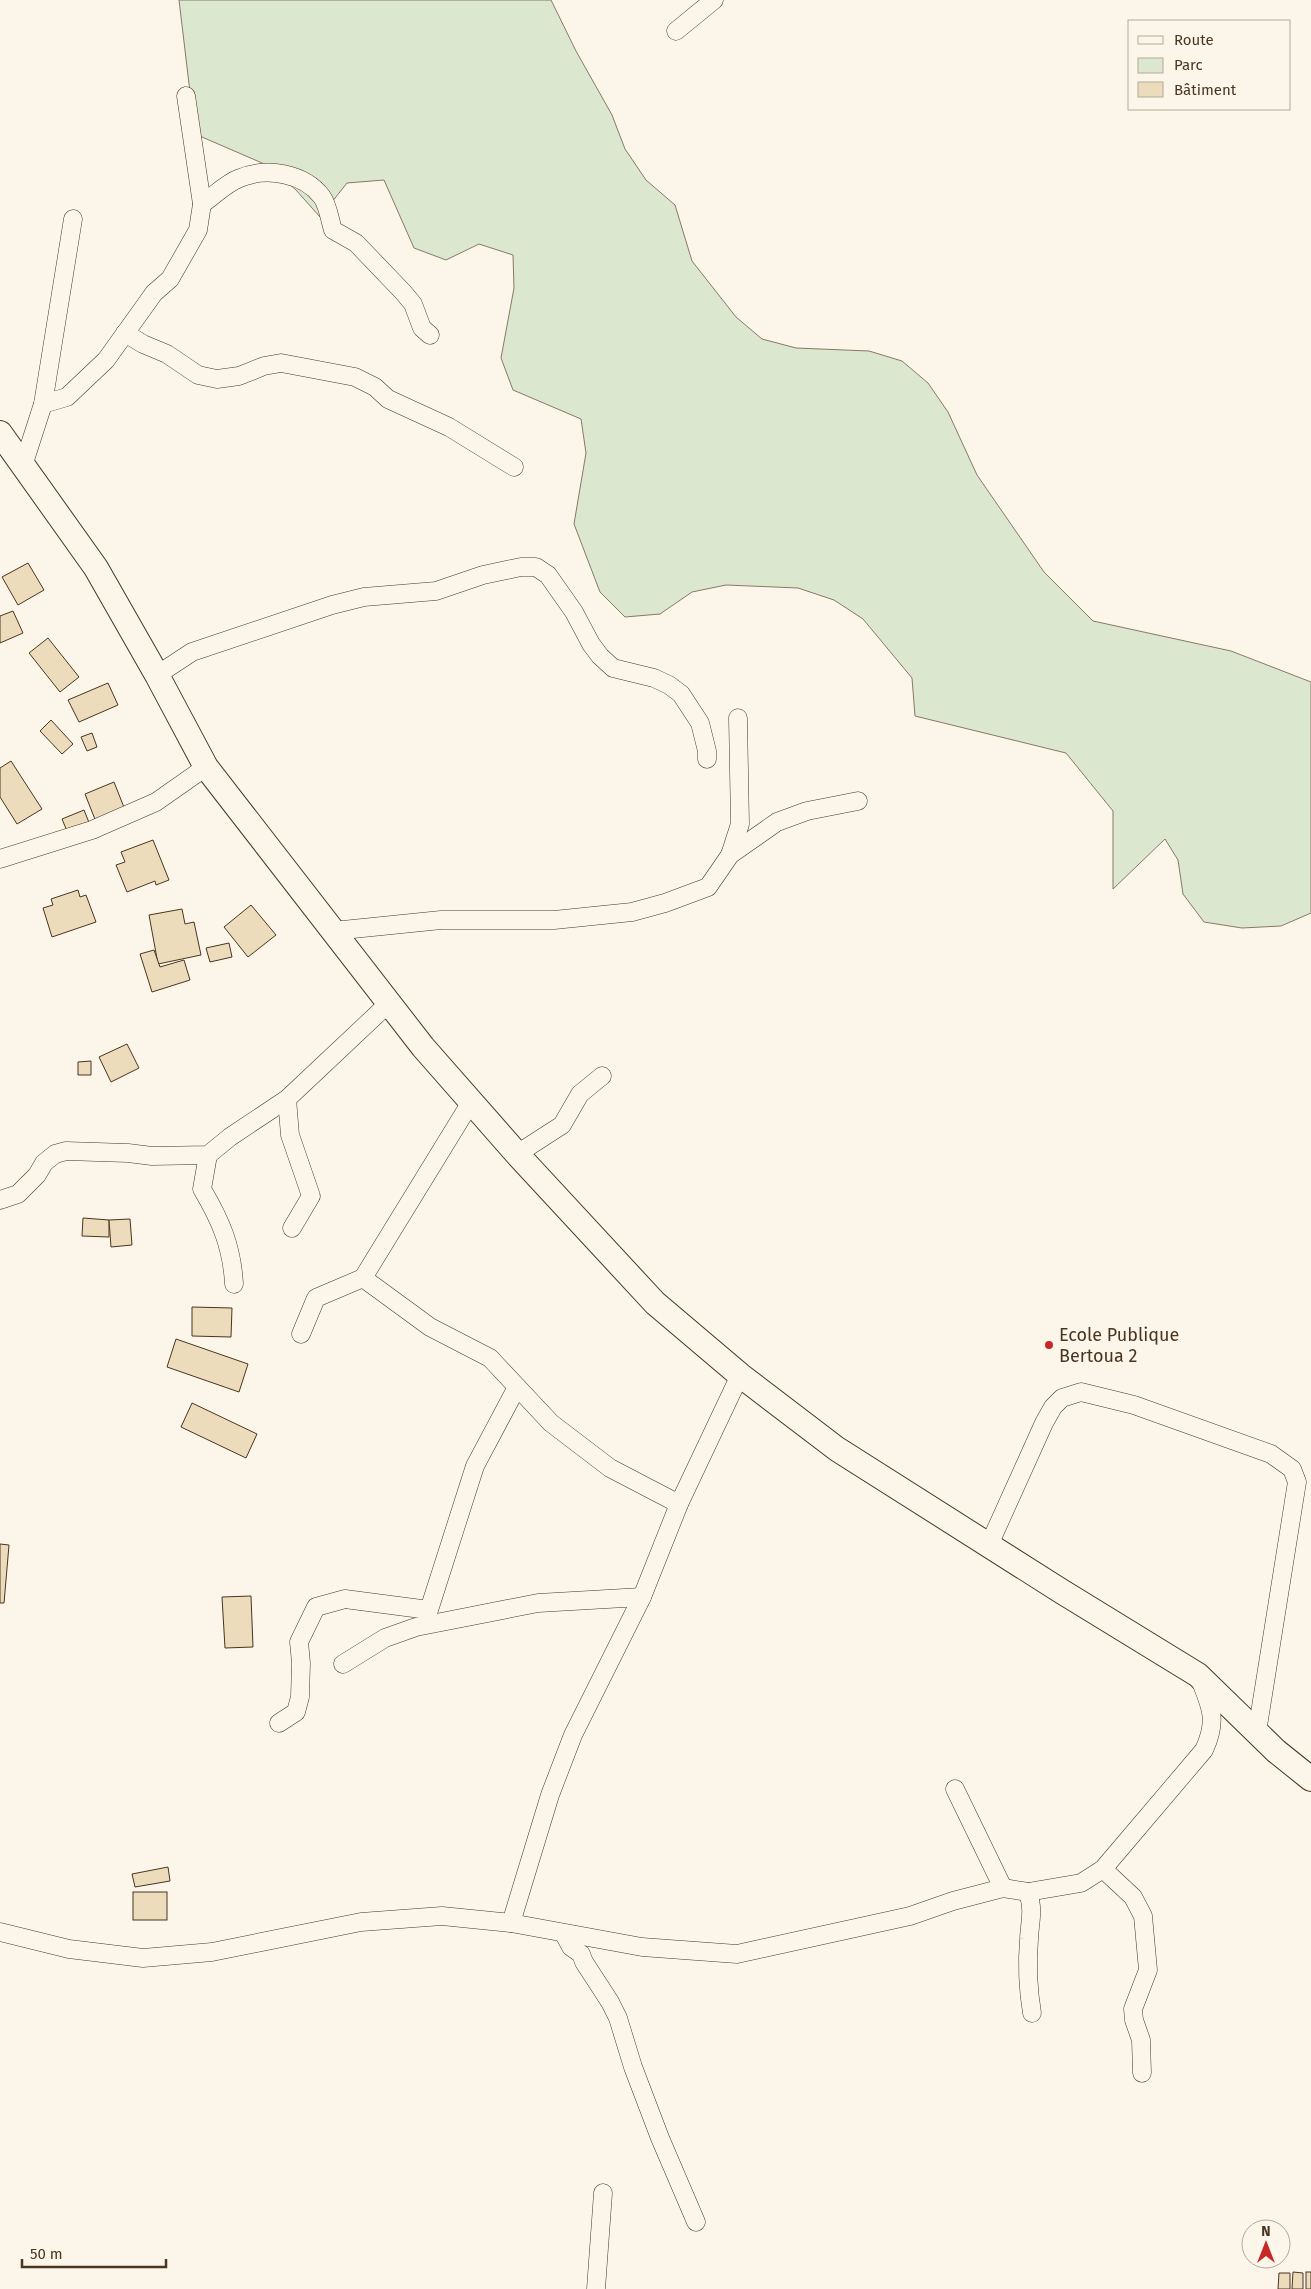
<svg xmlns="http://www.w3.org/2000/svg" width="1311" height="2289" viewBox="0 0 1311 2289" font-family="'Fira Sans',sans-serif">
<rect width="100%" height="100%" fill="#fbf6e9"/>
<!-- green -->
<polygon fill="#dce7d0" stroke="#887966" points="179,0 551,0 576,51 612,115 625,149 646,180 675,205 692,261 736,317 762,339 796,348 869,351 902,361 928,383 948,412 977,475 1044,572 1093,621 1231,651 1311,682 1311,913 1281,926 1242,928 1204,922 1183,894 1178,860 1165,839 1113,889 1113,811 1066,753 915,716 912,678 863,619 834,600 798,588 726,585 692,592 660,614 625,617 600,592 574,524 586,453 581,419 513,390 501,358 514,288 513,255 479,244 446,260 414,248 384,180 347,183 320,217 296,190 269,166 195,134"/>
<!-- building -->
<g fill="#ecdcbc" stroke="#4a3520">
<polygon points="28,563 44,590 18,605 2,577"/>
<polygon points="13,611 23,633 0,643 0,616"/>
<polygon points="48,638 79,677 60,692 29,653"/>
<polygon points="108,683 118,705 79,722 68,700"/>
<polygon points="51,720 73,744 62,754 40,731"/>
<polygon points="92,733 97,747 87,751 81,737"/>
<polygon points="11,761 42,809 17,824 0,797 0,768"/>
<polygon points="114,782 129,820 100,832 85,794"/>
<polygon points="84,810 94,835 72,843 62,819"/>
<polygon points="153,840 169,880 156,885 155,881 127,892 116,865 125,862 121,852"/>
<polygon points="78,890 80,897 86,895 96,922 52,937 43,908 53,905 51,899"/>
<polygon points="251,905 276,935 248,957 224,927"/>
<polygon points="182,909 185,924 194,922 201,955 158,964 149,915"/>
<polygon points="229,943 232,957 210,962 206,948"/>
<polygon points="154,950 160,967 184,960 190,980 152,992 140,954"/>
<polygon points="127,1044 139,1068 111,1082 99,1057"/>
<polygon points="91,1061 91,1075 78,1075 78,1062"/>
<polygon points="83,1218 109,1220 109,1237 82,1236"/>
<polygon points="130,1219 132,1245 111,1247 109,1220"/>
<polygon points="192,1307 232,1308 231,1337 192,1336"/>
<polygon points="176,1339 248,1364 239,1392 167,1367"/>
<polygon points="192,1403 257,1434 246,1458 181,1427"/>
<polygon points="0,1544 9,1545 4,1603 0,1603"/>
<polygon points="251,1596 253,1647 225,1648 222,1597"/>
<polygon points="168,1867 170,1881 135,1887 132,1874"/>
<rect x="133" y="1892" width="34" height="28"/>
<polygon points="1293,2272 1303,2273 1303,2289 1292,2289"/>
<rect x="1306" y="2272" width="5" height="17"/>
<polygon points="1279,2273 1290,2273 1290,2289 1278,2289"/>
</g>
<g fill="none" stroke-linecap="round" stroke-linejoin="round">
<defs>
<g id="street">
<polyline points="676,31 714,0"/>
<path d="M 202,204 C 214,196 226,183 240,178 C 267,167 304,173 322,197 C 328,205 330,221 333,230 L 356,243 L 403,292 L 413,304 L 422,328 L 430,335"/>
<polyline points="125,333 143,344 167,354 198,375 217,379 239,376 264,366 281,363 355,377 375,387 388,399 449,427 514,467"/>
<polyline points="43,404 67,397 106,360 154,293 170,279 198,230 202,204 186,96"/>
<polyline points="23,466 43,404 73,219"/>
<polyline points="157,675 192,652 332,605 364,597 436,591 483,575 521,567 536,567 548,575 574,612 591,644 600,656 613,668 654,678 669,685 681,694 700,723 707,751 707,759"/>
<polyline points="730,855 740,824 738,718"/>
<polyline points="0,859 92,830 156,802 206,767"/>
<polyline points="333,931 441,920 554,920 632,912 665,903 708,887 730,855 777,822 807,811 858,801"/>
<polyline points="287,1099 290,1135 311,1196 292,1228"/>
<polyline points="517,1154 562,1125 580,1094 602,1076"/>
<path d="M 208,1155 L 202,1189 C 221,1221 232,1247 234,1284"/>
<polyline points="0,1200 18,1194 37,1175 44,1163 55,1154 66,1151 128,1153 152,1156 208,1155 230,1137 287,1099 389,1003"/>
<polyline points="363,1278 430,1327 490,1358 551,1423 610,1468 679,1504"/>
<polyline points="301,1334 316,1298 363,1278 471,1102"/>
<polyline points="989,1545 1044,1423 1053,1407 1062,1398 1081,1392 1134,1405 1271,1454 1292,1469 1297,1482 1257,1732"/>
<polyline points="343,1664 385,1638 416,1627 538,1603 642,1597"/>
<polyline points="279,1723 296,1712 300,1697 301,1663 299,1642 316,1607 345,1599 429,1610 475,1466 517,1387"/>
<polyline points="955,1789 1003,1888"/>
<polyline points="1103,1869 1133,1897 1143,1916 1148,1970 1133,2009 1134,2020 1141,2040 1142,2073"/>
<path d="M 1028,1892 C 1034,1912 1030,1919 1029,1939 C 1027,1963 1028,1989 1032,2013"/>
<polyline points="511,1923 550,1795 573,1735 642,1597 679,1504 740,1375"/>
<path d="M 0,1932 L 69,1949 L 143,1958 L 212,1952 L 361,1922 L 442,1916 L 511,1923 L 642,1947 L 737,1954 L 910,1916 L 953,1901 L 1003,1888 L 1028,1892 L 1081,1883 L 1103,1869 L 1204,1750 C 1217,1722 1212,1709 1201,1682"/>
<polyline points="564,1934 571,1947 581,1954 584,1962 610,2002 618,2018 633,2067 660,2138 696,2222"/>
<polyline points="596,2289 603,2193"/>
</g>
<polyline id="secondary" points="0,433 96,568 157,675 206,767 423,1047 517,1154 655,1303 740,1375 837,1449 1061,1591 1198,1675 1276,1751 1311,1779"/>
</defs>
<!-- street casing -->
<use href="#street" stroke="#4a3520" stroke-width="19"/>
<!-- secondary casing -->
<use href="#secondary" stroke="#4a3520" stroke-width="26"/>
<!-- street -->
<use href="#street" stroke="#fbf6e9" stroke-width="18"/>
<!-- secondary -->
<use href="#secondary" stroke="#fbf6e9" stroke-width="24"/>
</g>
<!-- markers -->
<circle fill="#c62828" stroke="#fbf6e9" stroke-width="2" cx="1049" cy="1345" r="5"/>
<g text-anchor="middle" stroke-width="4" stroke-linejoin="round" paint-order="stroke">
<!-- poi labels -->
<g font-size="18" fill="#4a3520" stroke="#fbf6e9" text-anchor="start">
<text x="1059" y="1341">Ecole Publique<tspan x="1059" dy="21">Bertoua 2</tspan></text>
</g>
</g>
<!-- legend -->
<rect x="1128" y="20" width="162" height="90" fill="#fbf6e9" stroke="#b4a999"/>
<rect x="1138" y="36" width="25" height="8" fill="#fbf6e9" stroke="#b4a999"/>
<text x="1174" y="45" font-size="15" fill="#4a3520">Route</text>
<rect x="1138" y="58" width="25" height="15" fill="#dce7d0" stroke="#b4a999"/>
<text x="1174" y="70" font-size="15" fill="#4a3520">Parc</text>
<rect x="1138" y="82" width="25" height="15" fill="#ecdcbc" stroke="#b4a999"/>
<text x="1174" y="95" font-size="15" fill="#4a3520">Bâtiment</text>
<!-- north arrow -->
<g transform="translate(1266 2244)"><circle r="24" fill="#fbf6e9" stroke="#b4a999"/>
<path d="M0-4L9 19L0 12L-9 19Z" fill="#c62828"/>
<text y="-8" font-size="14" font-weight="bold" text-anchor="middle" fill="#4a3520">N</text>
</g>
<!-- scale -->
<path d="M22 2259v8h144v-8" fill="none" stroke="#4a3520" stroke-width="2.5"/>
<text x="30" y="2259" font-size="15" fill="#4a3520" stroke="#fbf6e9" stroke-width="4" paint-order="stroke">50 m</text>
</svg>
